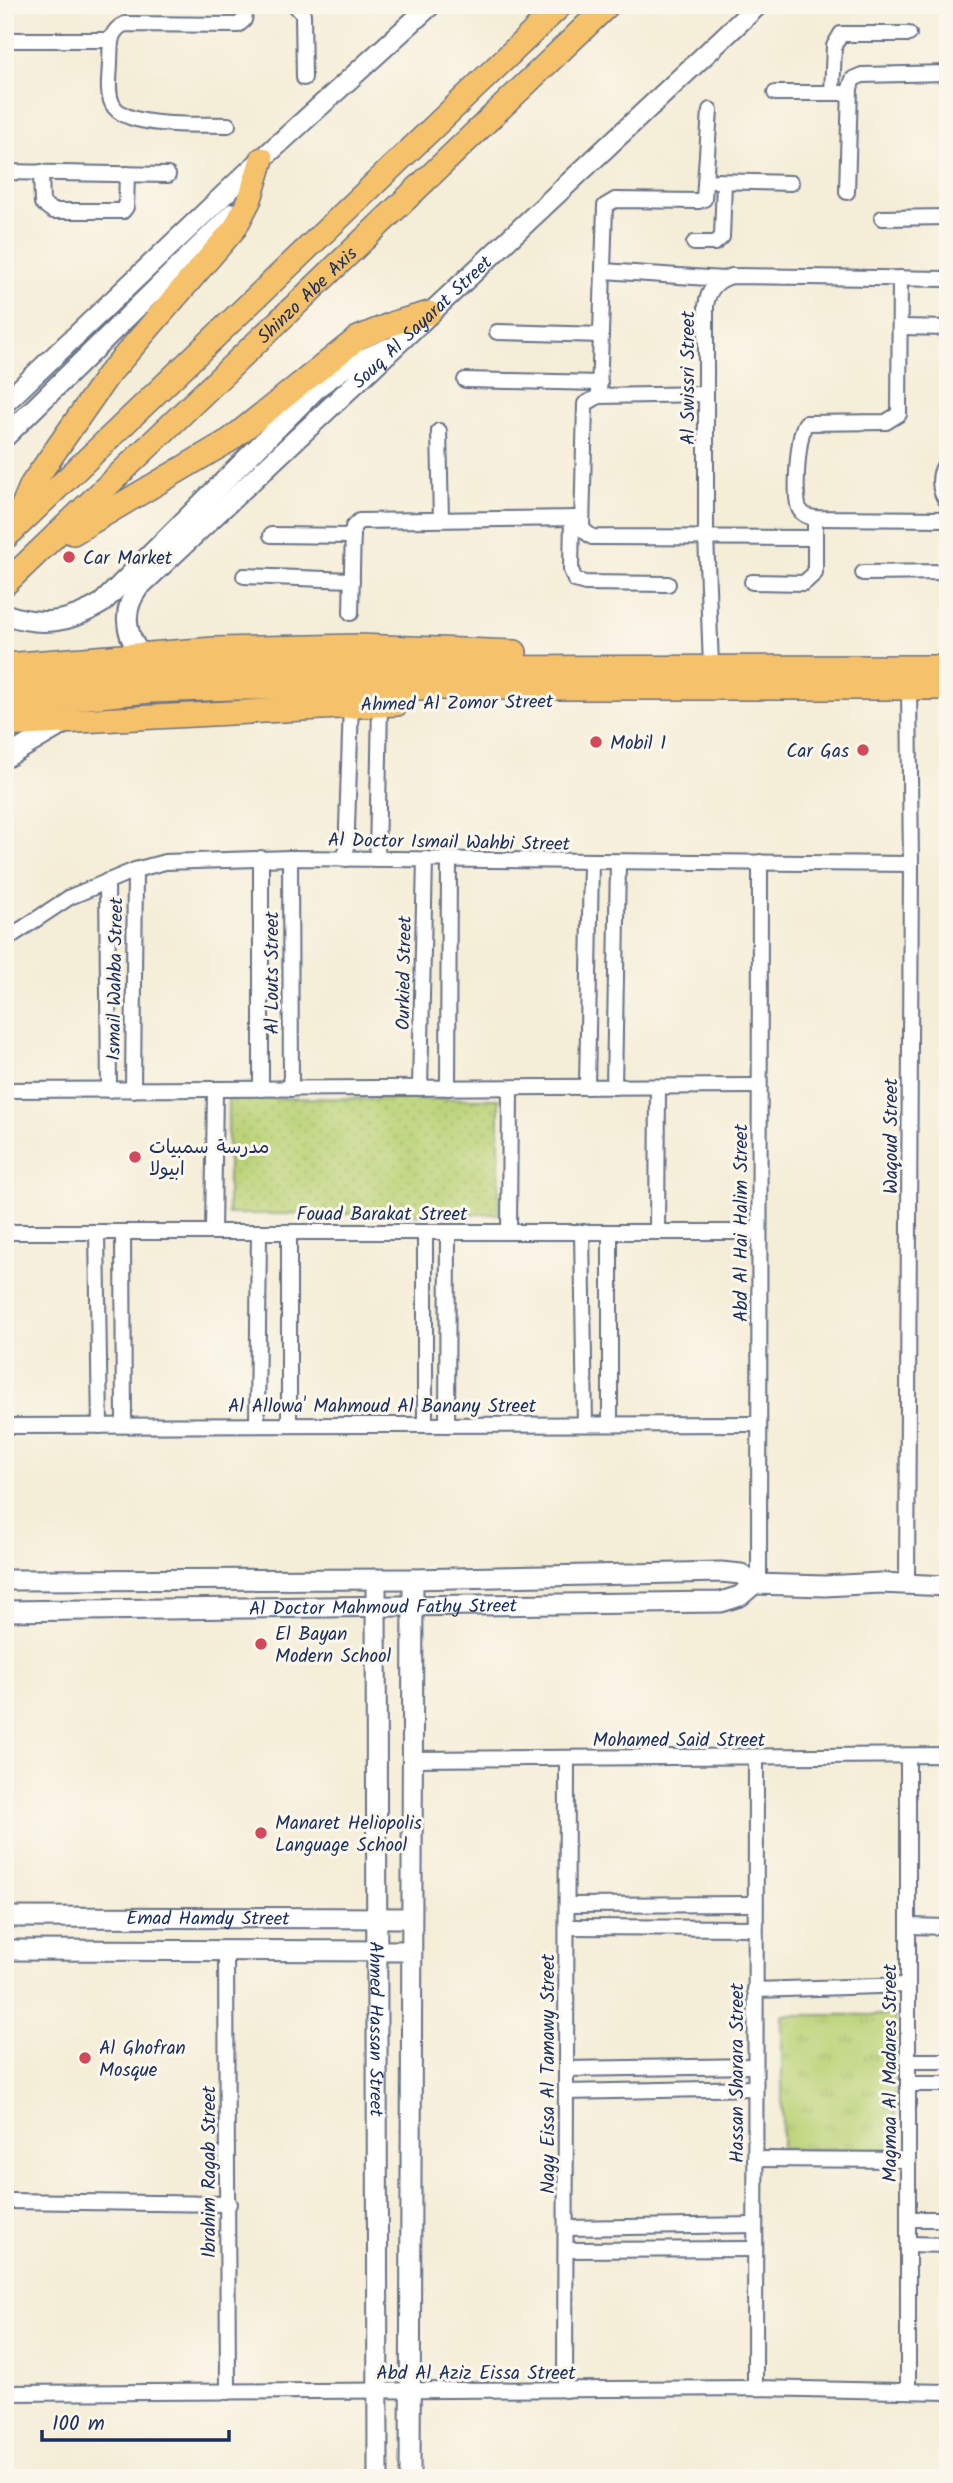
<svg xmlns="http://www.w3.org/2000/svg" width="953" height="2483" viewBox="0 0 953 2483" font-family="Kalam,'Playpen Sans Arabic',sans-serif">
<defs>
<pattern id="grass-tufts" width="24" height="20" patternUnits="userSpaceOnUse" patternTransform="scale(1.75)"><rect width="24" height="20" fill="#bbd378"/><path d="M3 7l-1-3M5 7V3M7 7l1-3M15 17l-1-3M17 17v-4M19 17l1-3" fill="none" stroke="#a0b56a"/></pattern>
<pattern id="park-dots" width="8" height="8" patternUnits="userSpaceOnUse" patternTransform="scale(1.75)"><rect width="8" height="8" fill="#bbd378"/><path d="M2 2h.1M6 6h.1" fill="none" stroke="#a0b56a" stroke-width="1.8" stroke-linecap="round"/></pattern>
</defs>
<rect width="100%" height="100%" fill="#fbf7ec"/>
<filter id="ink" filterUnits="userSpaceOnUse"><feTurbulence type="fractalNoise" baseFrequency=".0143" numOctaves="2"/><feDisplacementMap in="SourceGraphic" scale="14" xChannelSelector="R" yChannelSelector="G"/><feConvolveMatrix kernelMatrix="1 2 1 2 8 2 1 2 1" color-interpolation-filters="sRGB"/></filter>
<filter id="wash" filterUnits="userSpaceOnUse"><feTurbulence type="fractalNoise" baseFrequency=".00686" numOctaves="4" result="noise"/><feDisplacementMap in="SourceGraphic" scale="28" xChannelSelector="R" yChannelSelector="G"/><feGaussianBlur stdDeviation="1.57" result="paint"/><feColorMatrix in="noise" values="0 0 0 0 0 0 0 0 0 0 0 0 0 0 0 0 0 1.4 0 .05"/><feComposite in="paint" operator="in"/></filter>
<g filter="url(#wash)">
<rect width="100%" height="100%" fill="#f4edd7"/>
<!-- grass -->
<rect fill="url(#grass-tufts)" stroke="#6b816b" stroke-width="2" x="782" y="2015" width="113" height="134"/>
<!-- park -->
<polygon fill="url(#park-dots)" stroke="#6b816b" stroke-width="2" points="228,1098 499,1099 499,1214 228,1214"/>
</g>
<g filter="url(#ink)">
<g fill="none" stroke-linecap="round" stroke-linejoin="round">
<defs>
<g id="minor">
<polyline points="295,5 303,14 304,78"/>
<polyline points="5,40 111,40"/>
<polyline points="775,93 841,93"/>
<polyline points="832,93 834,46 841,34 909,34"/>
<path d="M 228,125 C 202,124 126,129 113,105 C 106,93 110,75 110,62 C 111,46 108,31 125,24 L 238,25 L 244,20 L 247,5"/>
<polyline points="5,172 168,175"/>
<polyline points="41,172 42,203 53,211 123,211 126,207 127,174"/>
<polyline points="716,181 791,183"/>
<polyline points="847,192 850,88 853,79 862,75 948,73"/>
<polyline points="882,218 948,217"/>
<polyline points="694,243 715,243 722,237 724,182"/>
<polyline points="604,271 723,279"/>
<path d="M 900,278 L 899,414 L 886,422 L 806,423 C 798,432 793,500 800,510 C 804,516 809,517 815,518 L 948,519"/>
<polyline points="901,327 948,328"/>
<polyline points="497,332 601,335"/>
<polyline points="465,380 600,383"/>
<polyline points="706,394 599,396 585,404 582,529 592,537 814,538"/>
<polyline points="599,396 605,206 615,200 699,201 704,199 710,110"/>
<polyline points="439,431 441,519"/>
<path d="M 948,462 C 937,471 938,493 948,502"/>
<polyline points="572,518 571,570 575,580 585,583 668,584"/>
<polyline points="271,535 353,536"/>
<polyline points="863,573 948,572"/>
<polyline points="244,576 352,580"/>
<polyline points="752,582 804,583 815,573 815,518"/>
<polyline points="351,613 353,527 359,521 582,518"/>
<path d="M 711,666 L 706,535 L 706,306 C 708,290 716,280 732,276 L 948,279"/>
<polyline points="261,858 261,1089"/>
<polyline points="290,858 291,1089"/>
<polyline points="346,859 351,704"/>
<polyline points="377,859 380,704"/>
<polyline points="107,881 109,1090"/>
<polyline points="5,940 70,897 135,870 165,862 290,858 911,864"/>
<polyline points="587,1087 591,861"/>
<polyline points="614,1087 618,862"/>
<polyline points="420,1088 425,859"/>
<polyline points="448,1088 449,859"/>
<polyline points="5,1090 759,1086"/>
<polyline points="133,1090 135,870"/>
<polyline points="5,1232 758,1232"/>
<polyline points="97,1232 100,1426"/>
<polyline points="123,1232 124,1425"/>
<polyline points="213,1232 215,1089"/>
<polyline points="289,1232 289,1425"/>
<polyline points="509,1232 510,1088"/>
<polyline points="582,1232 585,1424"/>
<polyline points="657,1232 658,1087"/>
<polyline points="610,1424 610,1232"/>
<polyline points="257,1425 259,1232"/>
<polyline points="425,1425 425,1232"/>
<polyline points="447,1425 448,1232"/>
<polyline points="5,1426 758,1424"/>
<polyline points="907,1583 911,864 909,688"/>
<polyline points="759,1584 760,862"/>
<polyline points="908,1756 908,2391"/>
<polyline points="411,1759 948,1755"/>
<polyline points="567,1905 755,1904"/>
<polyline points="908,1926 948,1927"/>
<polyline points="567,1927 755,1928"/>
<polyline points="226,1951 228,2392"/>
<polyline points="755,1990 908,1985"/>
<polyline points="908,2061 948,2061"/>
<polyline points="566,2069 755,2066"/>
<polyline points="908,2084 948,2084"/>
<polyline points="566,2092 755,2088"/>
<polyline points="755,2159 908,2160"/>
<polyline points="5,2201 229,2204"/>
<polyline points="908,2219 948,2219"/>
<polyline points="566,2228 755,2225"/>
<polyline points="908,2244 948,2245"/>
<polyline points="566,2250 755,2249"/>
<polyline points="755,2388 756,1758"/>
<polyline points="565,2390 567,1758"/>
<polyline points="5,2393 755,2388 948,2392"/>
</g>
<g id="tertiary">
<polyline points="5,403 250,170 431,5"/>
<polyline points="5,437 233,213"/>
<path d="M 5,614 C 40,627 70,623 102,603 L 319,386 L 347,366 L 389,348"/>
<path id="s1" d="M 139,652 C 124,631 123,608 139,587 L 758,5"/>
<polyline points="5,758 68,721"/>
<path id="s2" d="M 376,1579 L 378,2478"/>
<polyline points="5,1580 413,1579 721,1572 741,1574 754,1584 825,1586 880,1583 948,1586"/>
<path id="s3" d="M 5,1611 L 721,1602 L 740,1596 L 754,1584"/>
<path id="s4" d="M 5,1917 L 411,1918"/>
<polyline points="5,1950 411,1951"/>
<polyline points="410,2478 413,1579"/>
</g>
<g id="primary">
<polyline points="15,524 32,484 108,375 235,228 250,199 262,159"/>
<polyline points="73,533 230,440 358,338 394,323 429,313"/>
<polyline points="5,538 561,5"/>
<path id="s5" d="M 5,584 L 608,5"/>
<polyline points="5,665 214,649 359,646 515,652"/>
<polyline points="5,686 236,668 948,667"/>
<polyline points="5,705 151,691 235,688 948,688"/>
<polyline points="5,725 397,704"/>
</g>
</defs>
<!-- minor casing -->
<use href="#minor" stroke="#677288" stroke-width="18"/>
<!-- tertiary casing -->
<use href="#tertiary" stroke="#677288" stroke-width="23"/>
<!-- primary casing -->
<use href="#primary" stroke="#677288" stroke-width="26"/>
<!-- minor -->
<use href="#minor" stroke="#fff" stroke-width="14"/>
<!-- tertiary -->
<use href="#tertiary" stroke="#fff" stroke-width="19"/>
<!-- primary -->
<use href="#primary" stroke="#f5c16b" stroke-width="23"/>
</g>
</g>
<!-- markers -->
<g fill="#d1495b" stroke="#fbf7ec" stroke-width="2.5">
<circle cx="69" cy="557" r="7"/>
<circle cx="596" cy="742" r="7"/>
<circle cx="863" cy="750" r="7"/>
<circle cx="135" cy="1157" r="7"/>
<circle cx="261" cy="1644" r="7"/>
<circle cx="261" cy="1833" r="7"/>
<circle cx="85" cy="2058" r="7"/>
</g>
<g text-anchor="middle" stroke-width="6" stroke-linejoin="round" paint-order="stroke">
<!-- street labels -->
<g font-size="19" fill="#1b2f5e" stroke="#fbf7ec">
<text dy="7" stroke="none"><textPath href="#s5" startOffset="418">Shinzo Abe Axis</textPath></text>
<text dy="7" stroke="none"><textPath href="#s1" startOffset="458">Souq Al Sayarat Street</textPath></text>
<text transform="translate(687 378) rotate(-90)" y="7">Al Swissri Street</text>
<text transform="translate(457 702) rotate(-1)" y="7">Ahmed Al Zomor Street</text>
<text transform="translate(449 841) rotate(1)" y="7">Al Doctor Ismail Wahbi Street</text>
<text transform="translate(271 973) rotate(-90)" y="7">Al Louts Street</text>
<text transform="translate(403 973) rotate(-89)" y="7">Ourkied Street</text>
<text transform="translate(114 979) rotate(-89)" y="7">Ismail Wahba Street</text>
<text transform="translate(890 1136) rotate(-90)" y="7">Waqoud Street</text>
<text x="382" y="1220">Fouad Barakat Street</text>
<text transform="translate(740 1223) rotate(-90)" y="7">Abd Al Hai Halim Street</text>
<text x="382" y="1412">Al Allowa' Mahmoud Al Banany Street</text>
<text dy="7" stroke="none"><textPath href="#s3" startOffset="378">Al Doctor Mahmoud Fathy Street</textPath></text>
<text x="679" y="1746">Mohamed Said Street</text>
<text dy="7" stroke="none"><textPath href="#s4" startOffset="203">Emad Hamdy Street</textPath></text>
<text dy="7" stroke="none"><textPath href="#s2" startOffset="450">Ahmed Hassan Street</textPath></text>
<text transform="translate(736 2073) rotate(-90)" y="7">Hassan Sharara Street</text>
<text transform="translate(889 2073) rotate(-90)" y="7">Magmaa Al Madares Street</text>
<text transform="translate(547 2074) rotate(-90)" y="7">Nagy Eissa Al Tamawy Street</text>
<text transform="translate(208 2172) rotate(-90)" y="7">Ibrahim Ragab Street</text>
<text x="476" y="2379">Abd Al Aziz Eissa Street</text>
</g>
<!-- poi labels -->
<g font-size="19" fill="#1b2f5e" stroke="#fbf7ec" text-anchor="start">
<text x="83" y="564">Car Market</text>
<text x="610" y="749">Mobil 1</text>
<text x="849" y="757" text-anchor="end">Car Gas</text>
<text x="149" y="1153">مدرسة سمبيات<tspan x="149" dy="22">ابيولا</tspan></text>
<text x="275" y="1640">El Bayan<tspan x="275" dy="22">Modern School</tspan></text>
<text x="275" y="1829">Manaret Heliopolis<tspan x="275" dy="22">Language School</tspan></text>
<text x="99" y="2054">Al Ghofran<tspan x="99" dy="22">Mosque</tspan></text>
</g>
</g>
<!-- margin -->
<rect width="953" height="2483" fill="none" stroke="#fbf7ec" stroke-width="28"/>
<!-- scale -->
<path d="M42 2430v10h187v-10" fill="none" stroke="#1b2f5e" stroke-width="3.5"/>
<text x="52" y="2430" font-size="21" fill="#1b2f5e" stroke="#fbf7ec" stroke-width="5" paint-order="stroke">100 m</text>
</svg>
